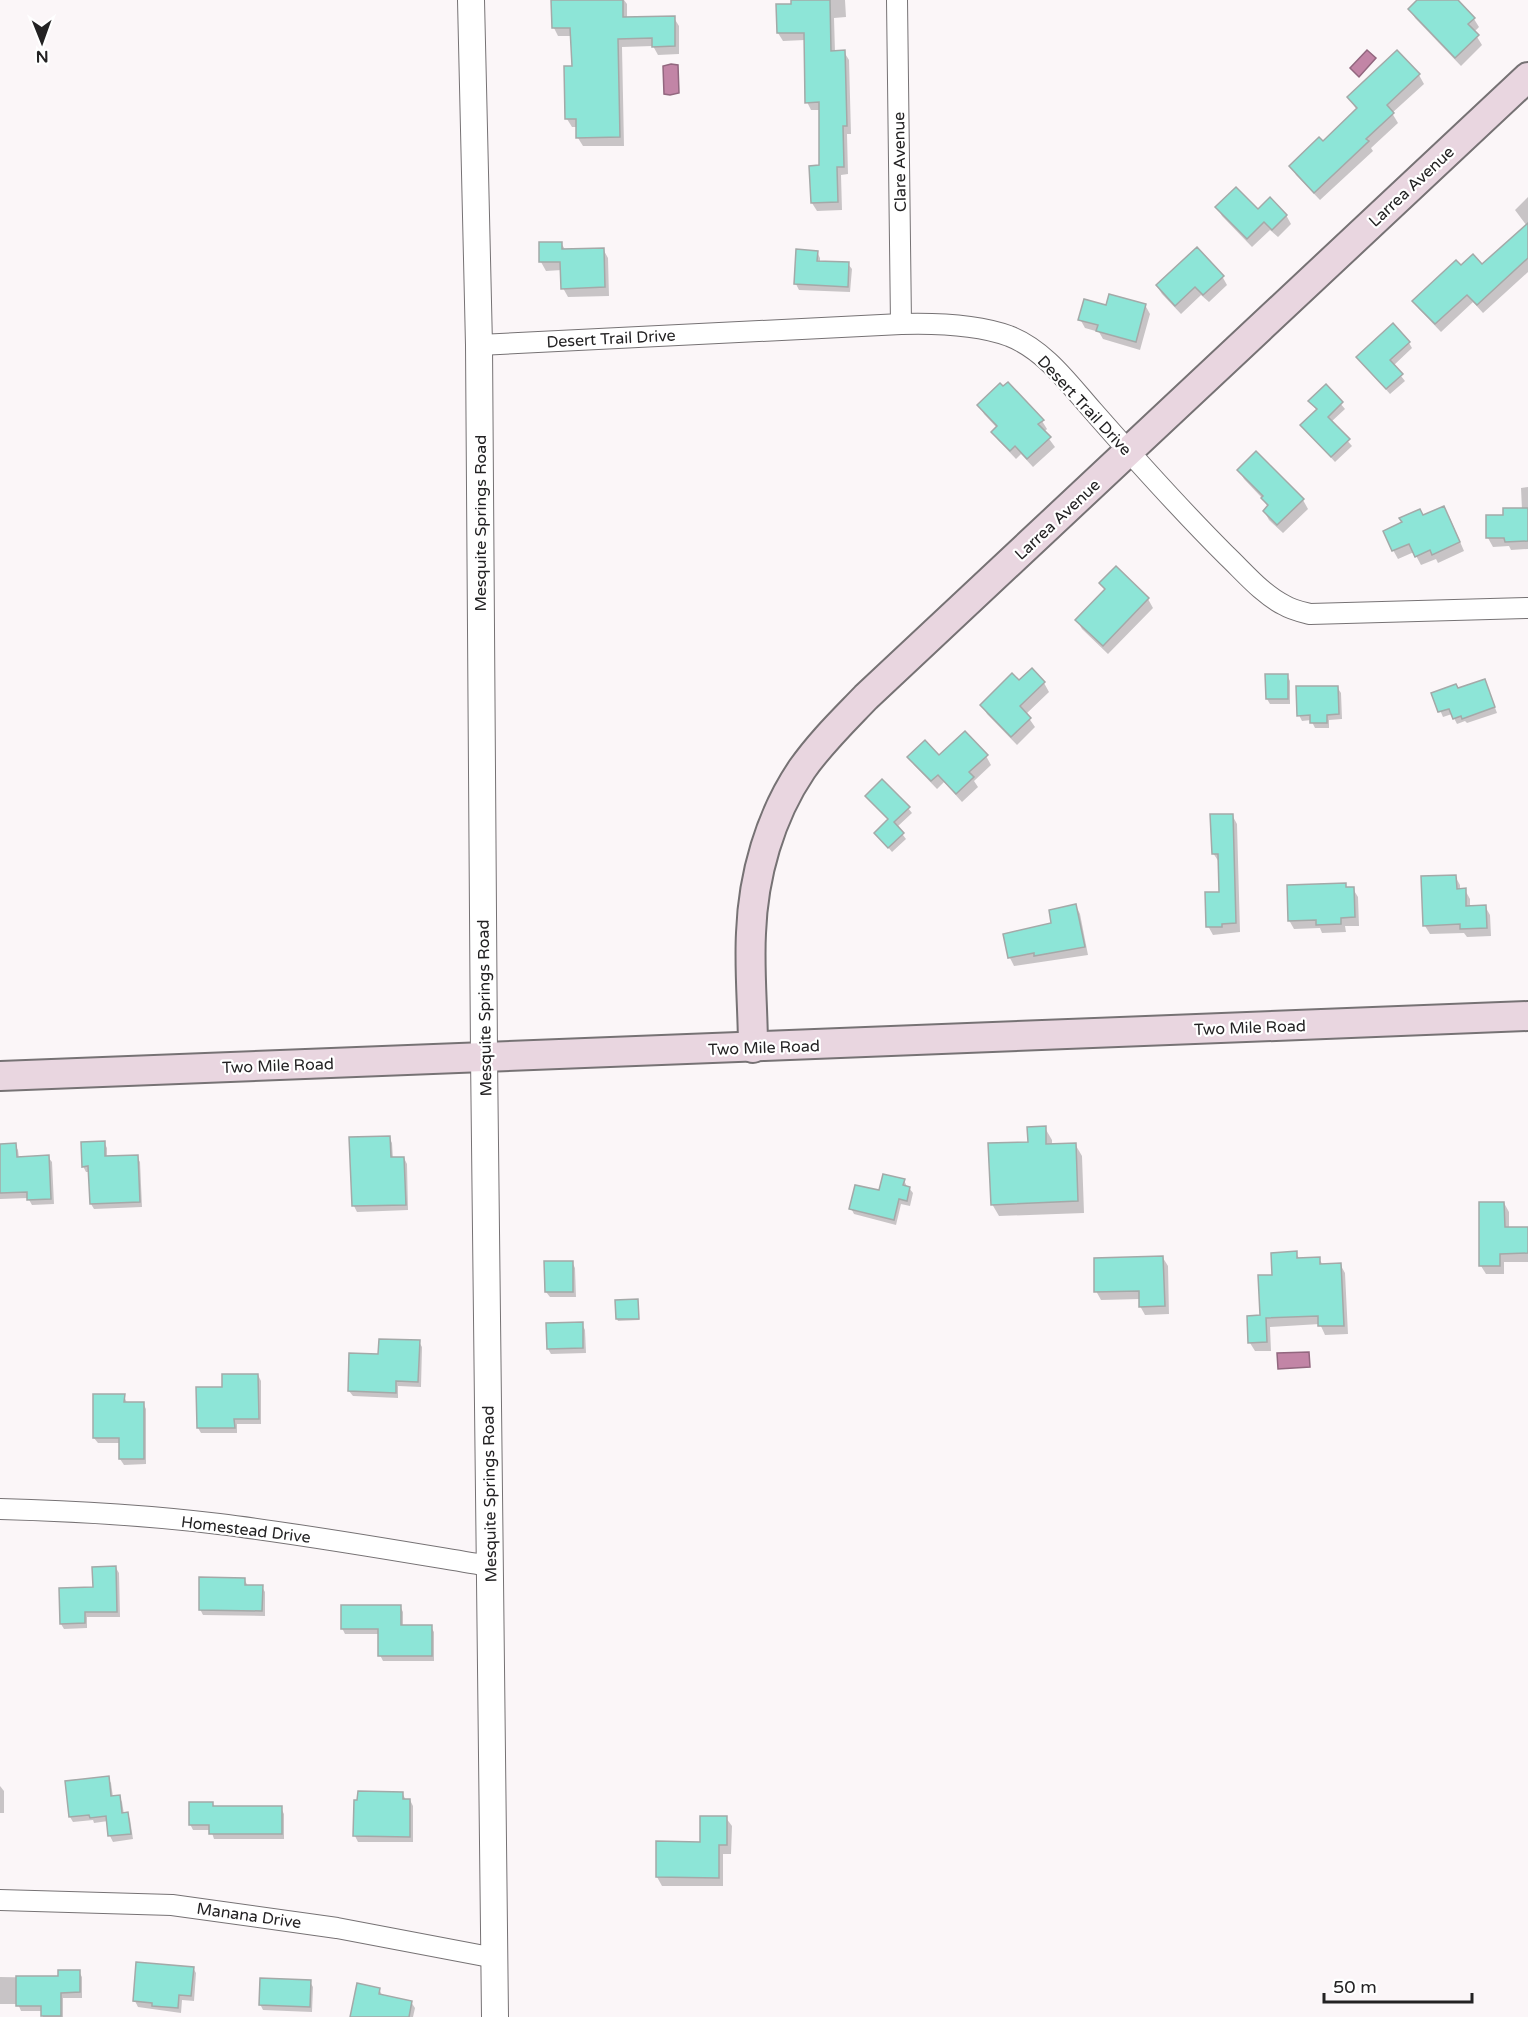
<svg xmlns="http://www.w3.org/2000/svg" width="1528" height="2017" viewBox="0 0 1528 2017" font-family="'Varela Round',sans-serif">
<rect width="100%" height="100%" fill="#fbf6f8"/>
<!-- water -->
<g fill="#c285a6" stroke="#92677f" stroke-width="1.5">
<polygon points="1367,50 1376,58 1359,77 1350,68"/>
<polygon points="671,64 678,65 679,93 670,95 664,94 663,66"/>
<polygon points="1309,1352 1310,1367 1278,1369 1277,1353"/>
</g>
<!-- shadow -->
<g fill="#0003">
<polygon points="553,0 624,0 627,4 627,19 674,18 679,26 679,54 658,55 653,46 622,47 624,146 583,146 578,138 578,127 572,127 567,119 573,68 572,36 558,36 554,28"/>
<polygon points="793,0 845,0 846,17 834,18 835,52 844,52 849,60 851,134 847,134 848,174 841,175 842,210 817,211 812,203 820,167 821,110 811,110 807,102 805,40 783,41 778,33 793,5"/>
<polygon points="1419,0 1456,0 1474,19 1479,27 1474,32 1482,45 1461,66 1415,18 1410,9"/>
<polygon points="1419,75 1424,84 1392,113 1398,123 1371,148 1373,151 1320,200 1296,175 1291,166 1323,143 1357,110 1348,97"/>
<polygon points="1528,197 1528,272 1483,313 1473,302 1441,332 1419,309 1414,301 1460,268 1482,267 1527,226 1515,210"/>
<polygon points="1217,207 1286,215 1291,224 1278,237 1270,230 1252,247 1222,216"/>
<polygon points="561,243 566,251 603,249 608,258 609,296 568,297 563,288 562,270 546,271 541,262 540,244"/>
<polygon points="817,252 820,258 820,263 848,264 852,269 850,292 799,290 796,284"/>
<polygon points="1222,276 1227,285 1209,302 1201,295 1181,314 1162,294 1157,286"/>
<polygon points="1145,305 1150,314 1140,350 1103,339 1099,332 1085,328 1080,319 1107,307"/>
<polygon points="1409,343 1412,348 1393,366 1405,381 1390,394 1358,358"/>
<polygon points="1326,386 1345,409 1331,422 1352,446 1335,462 1302,425 1317,411 1310,401"/>
<polygon points="979,405 1042,421 1047,429 1044,432 1055,447 1033,467 1021,454 1016,459 998,440 993,432 997,428 984,414"/>
<polygon points="1256,453 1303,500 1308,509 1283,533 1269,520 1264,511 1268,507 1262,498 1244,479 1239,470"/>
<polygon points="1528,487 1528,549 1511,550 1509,546 1493,547 1488,538 1505,516 1522,510 1521,488"/>
<polygon points="1449,516 1464,551 1438,563 1436,559 1421,565 1414,552 1398,559 1393,550 1404,523 1423,517"/>
<polygon points="1116,568 1148,599 1153,608 1108,654 1082,629 1077,620 1105,591 1101,583"/>
<polygon points="1032,670 1044,683 1049,692 1026,714 1035,727 1017,745 987,714 982,705 1019,682"/>
<polygon points="1287,675 1290,681 1290,704 1270,704 1267,699"/>
<polygon points="1487,686 1497,713 1467,723 1465,721 1457,724 1452,714 1443,717 1433,694"/>
<polygon points="1337,687 1341,693 1342,719 1329,720 1329,728 1315,728 1311,720 1302,721 1299,715"/>
<polygon points="986,756 991,765 974,781 978,787 962,802 944,782 937,789 914,765 909,757"/>
<polygon points="867,796 908,808 912,813 897,827 906,839 892,852 876,833 889,820"/>
<polygon points="1232,815 1237,824 1240,932 1213,935 1208,926 1220,894 1219,862 1213,853"/>
<polygon points="1455,876 1460,885 1460,890 1465,890 1470,899 1470,907 1485,906 1490,915 1491,936 1467,937 1464,933 1430,934 1425,926"/>
<polygon points="1345,884 1347,889 1353,889 1358,897 1359,926 1345,926 1346,932 1322,933 1320,928 1294,929 1289,920"/>
<polygon points="1076,906 1080,914 1088,955 1014,966 1010,958 1005,935 1053,924"/>
<polygon points="1045,1128 1052,1140 1052,1145 1075,1144 1082,1156 1084,1213 999,1216 992,1204 1029,1144"/>
<polygon points="389,1137 392,1143 393,1159 404,1158 407,1164 408,1210 357,1212 354,1206 351,1139"/>
<polygon points="104,1142 107,1148 107,1158 137,1157 140,1162 142,1207 94,1209 91,1204 90,1172 86,1172 83,1166"/>
<polygon points="15,1145 18,1150 19,1158 48,1157 52,1162 54,1204 32,1205 28,1198 0,1199 0,1146"/>
<polygon points="904,1180 907,1187 909,1188 913,1193 910,1206 901,1204 896,1225 854,1214 851,1208"/>
<polygon points="1504,1203 1509,1212 1509,1228 1528,1228 1528,1262 1504,1262 1504,1274 1486,1274 1481,1266"/>
<polygon points="1296,1253 1300,1260 1319,1259 1323,1265 1340,1264 1345,1273 1348,1334 1325,1335 1320,1324 1270,1327 1271,1351 1255,1351 1250,1343 1261,1317 1274,1276"/>
<polygon points="1163,1258 1168,1266 1169,1314 1145,1315 1140,1306 1140,1299 1101,1300 1096,1291"/>
<polygon points="572,1262 575,1268 576,1297 550,1297 546,1292"/>
<polygon points="637,1301 639,1320 618,1321 617,1319"/>
<polygon points="582,1324 585,1330 586,1353 551,1354 548,1349"/>
<polygon points="419,1342 422,1347 421,1387 398,1386 398,1398 353,1396 349,1391 380,1356"/>
<polygon points="258,1375 261,1381 261,1424 237,1424 237,1433 201,1433 198,1428 223,1388"/>
<polygon points="124,1396 127,1403 143,1403 146,1409 146,1464 124,1465 120,1459 121,1443 98,1443 94,1438"/>
<polygon points="116,1568 119,1573 120,1617 87,1617 87,1628 64,1629 61,1624"/>
<polygon points="244,1579 248,1586 262,1587 265,1592 265,1616 203,1615 200,1609"/>
<polygon points="400,1606 403,1612 403,1627 431,1627 434,1632 434,1661 383,1661 380,1655 380,1634 345,1634 342,1628"/>
<polygon points="108,1778 111,1783 113,1797 119,1796 122,1802 124,1814 127,1813 130,1819 133,1839 113,1842 110,1836 108,1821 94,1823 93,1820 73,1822 70,1817 66,1782"/>
<polygon points="0,1786 4,1791 4,1813 0,1813"/>
<polygon points="402,1793 406,1800 410,1800 413,1806 413,1842 358,1842 355,1836 355,1802"/>
<polygon points="213,1804 215,1808 281,1808 284,1814 284,1839 214,1839 211,1830 193,1830 190,1824"/>
<polygon points="726,1818 732,1826 731,1854 723,1854 723,1886 662,1886 657,1877 701,1843"/>
<polygon points="193,1968 196,1973 194,2001 182,2000 181,2013 138,2007 135,2001"/>
<polygon points="79,1972 82,1977 82,1998 63,1998 63,2017 43,2017 42,2011 21,2011 18,2004 0,2004 0,1977 59,1978"/>
<polygon points="310,1982 313,1987 312,2012 263,2010 260,2004"/>
<polygon points="379,1989 382,1995 411,2002 415,2008 413,2017 352,2017"/>
</g>
<!-- building -->
<g fill="#8de5d7" stroke="#a4a9a8" stroke-width="1.5">
<polygon points="551,0 623,0 623,17 675,16 675,46 652,47 652,38 618,39 620,137 576,138 576,119 565,119 564,66 572,66 570,28 552,28"/>
<polygon points="791,0 830,0 831,51 845,50 847,126 843,126 844,167 837,167 838,202 811,203 809,166 819,165 819,102 805,103 804,33 777,33 776,4 791,4"/>
<polygon points="1417,0 1458,0 1475,18 1468,24 1479,35 1455,58 1408,9"/>
<polygon points="1397,50 1420,74 1387,105 1394,113 1366,139 1369,141 1314,193 1289,166 1319,137 1323,141 1357,108 1347,97"/>
<polygon points="1236,187 1258,209 1270,197 1287,215 1272,230 1264,222 1247,239 1215,207"/>
<polygon points="1528,223 1528,258 1477,305 1467,295 1435,324 1412,301 1456,260 1461,265 1473,254 1482,264"/>
<polygon points="539,242 562,242 562,249 604,248 605,287 561,289 560,262 539,262"/>
<polygon points="1197,247 1224,276 1203,295 1195,287 1175,306 1156,285"/>
<polygon points="796,249 818,251 817,261 849,262 848,287 794,284"/>
<polygon points="1109,294 1146,304 1136,342 1096,331 1098,325 1078,320 1084,299 1106,305"/>
<polygon points="1393,323 1410,342 1390,360 1403,374 1386,389 1356,357"/>
<polygon points="1008,382 1044,420 1038,424 1051,437 1027,459 1015,446 1010,451 991,432 997,426 977,405 1000,383 1003,386"/>
<polygon points="1326,384 1343,402 1328,417 1350,439 1331,457 1300,425 1317,409 1308,401"/>
<polygon points="1256,451 1304,499 1277,525 1263,511 1268,505 1261,498 1263,496 1237,470"/>
<polygon points="1444,506 1460,542 1432,555 1430,550 1415,557 1409,544 1392,551 1383,531 1402,522 1399,518 1420,509 1423,515"/>
<polygon points="1503,508 1528,508 1528,541 1505,542 1504,538 1486,538 1486,515 1503,515"/>
<polygon points="1116,566 1149,598 1103,646 1075,620 1105,589 1099,583"/>
<polygon points="1032,668 1045,682 1020,706 1031,718 1011,737 980,705 1012,673 1019,680"/>
<polygon points="1265,674 1288,674 1288,699 1266,699"/>
<polygon points="1485,679 1495,707 1462,719 1461,716 1453,719 1449,709 1438,712 1431,693 1456,684 1458,688"/>
<polygon points="1296,686 1338,686 1339,714 1327,715 1327,723 1310,723 1310,715 1297,716"/>
<polygon points="965,731 988,755 969,772 974,777 956,794 938,775 931,781 907,757 925,740 939,755"/>
<polygon points="882,779 910,807 894,822 904,833 888,848 874,833 888,819 865,796"/>
<polygon points="1210,814 1233,814 1236,923 1222,924 1222,927 1206,927 1205,892 1219,892 1218,854 1212,854"/>
<polygon points="1456,875 1457,889 1466,888 1466,906 1486,905 1487,928 1460,929 1460,924 1423,926 1421,876"/>
<polygon points="1346,883 1346,887 1354,887 1355,917 1341,918 1341,924 1316,925 1316,920 1288,921 1287,885"/>
<polygon points="1076,904 1085,947 1034,956 1034,953 1008,958 1003,934 1051,923 1049,910"/>
<polygon points="1046,1126 1046,1144 1076,1143 1078,1201 991,1205 988,1143 1028,1142 1027,1127"/>
<polygon points="390,1136 391,1157 404,1157 406,1205 352,1206 349,1137"/>
<polygon points="105,1141 105,1156 138,1155 140,1202 90,1204 88,1166 82,1167 81,1142"/>
<polygon points="16,1143 17,1157 49,1155 51,1199 27,1200 27,1192 0,1193 0,1144"/>
<polygon points="883,1174 905,1179 903,1185 910,1187 907,1201 899,1199 894,1220 849,1209 855,1185 879,1190"/>
<polygon points="1479,1202 1504,1202 1505,1227 1528,1227 1528,1253 1500,1254 1500,1266 1479,1266"/>
<polygon points="1297,1251 1297,1258 1320,1257 1320,1264 1341,1263 1344,1326 1318,1326 1318,1316 1266,1318 1267,1342 1248,1343 1247,1316 1260,1315 1258,1275 1272,1275 1271,1253"/>
<polygon points="1163,1256 1165,1306 1139,1307 1139,1291 1094,1292 1094,1258"/>
<polygon points="544,1261 573,1261 573,1292 545,1292"/>
<polygon points="638,1299 639,1319 616,1319 615,1300"/>
<polygon points="583,1322 583,1348 547,1349 546,1323"/>
<polygon points="379,1339 420,1340 418,1382 396,1381 396,1393 348,1391 349,1353 378,1354"/>
<polygon points="222,1374 258,1374 259,1419 234,1419 235,1428 197,1428 196,1387 222,1387"/>
<polygon points="93,1394 125,1394 124,1402 144,1402 144,1459 119,1459 119,1438 93,1438"/>
<polygon points="116,1566 117,1612 85,1612 85,1623 60,1624 59,1588 93,1587 92,1567"/>
<polygon points="199,1577 245,1578 245,1585 263,1585 262,1611 199,1610"/>
<polygon points="341,1605 401,1605 401,1625 432,1625 432,1656 378,1656 378,1629 341,1629"/>
<polygon points="109,1776 111,1796 120,1795 122,1813 128,1812 131,1834 108,1836 106,1816 90,1818 89,1815 69,1817 65,1781"/>
<polygon points="358,1791 403,1792 403,1799 410,1799 410,1837 353,1836 354,1800 357,1800"/>
<polygon points="189,1802 213,1802 213,1806 282,1806 282,1834 209,1834 209,1825 189,1825"/>
<polygon points="700,1816 727,1816 727,1845 719,1845 719,1878 656,1877 656,1841 700,1842"/>
<polygon points="136,1962 194,1967 191,1996 179,1995 178,2008 152,2006 152,2003 133,2001"/>
<polygon points="58,1970 80,1970 80,1992 61,1993 61,2016 41,2016 41,2006 16,2006 16,1976 58,1976"/>
<polygon points="260,1978 311,1980 310,2007 259,2005"/>
<polygon points="357,1983 380,1988 379,1994 412,2001 409,2017 350,2017"/>
</g>
<g fill="none" stroke-linecap="round" stroke-linejoin="round">
<defs>
<g id="minor">
<polyline points="897,0 901,324"/>
<path d="M 479,345 L 901,324 C 936,323 976,324 1009,336 C 1045,350 1069,384 1093,411 C 1136,460 1180,509 1226,555 C 1244,572 1262,594 1284,605 C 1292,610 1302,612 1310,614 L 1528,608"/>
<path d="M 0,1509 C 73,1511 146,1515 219,1524 C 309,1535 399,1551 489,1566"/>
<polyline points="0,1900 172,1905 337,1928 495,1958"/>
</g>
<polyline id="tertiary" points="471,0 479,345 484,1056 495,2017"/>
<g id="secondary">
<path d="M 753,1048 C 753,1010 749,971 751,933 C 753,876 770,816 802,769 C 821,742 844,720 866,697 L 1528,77"/>
<path d="M 0,1076 C 509,1055 1019,1037 1528,1016"/>
</g>
</defs>
<!-- minor casing -->
<use href="#minor" stroke="#767274" stroke-width="22"/>
<!-- tertiary casing -->
<use href="#tertiary" stroke="#767274" stroke-width="28"/>
<!-- secondary casing -->
<use href="#secondary" stroke="#767274" stroke-width="32"/>
<!-- minor -->
<use href="#minor" stroke="#fff" stroke-width="20"/>
<!-- tertiary -->
<use href="#tertiary" stroke="#fff" stroke-width="26"/>
<!-- secondary -->
<use href="#secondary" stroke="#e9d6e0" stroke-width="28"/>
</g>
<g text-anchor="middle" stroke-width="4.5" stroke-linejoin="round" paint-order="stroke">
<!-- street labels -->
<g font-size="16" fill="#232223" stroke="#fff">
<text transform="translate(899 162) rotate(-91)" y="6">Clare Avenue</text>
<text transform="translate(1411 186) rotate(-43)" y="6">Larrea Avenue</text>
<text transform="translate(611 338) rotate(-3)" y="6">Desert Trail Drive</text>
<text transform="translate(1085 405) rotate(47)" y="6">Desert Trail Drive</text>
<text transform="translate(1057 519) rotate(-43)" y="6">Larrea Avenue</text>
<text transform="translate(480 523) rotate(-90)" y="6">Mesquite Springs Road</text>
<text transform="translate(484 1008) rotate(-91)" y="6">Mesquite Springs Road</text>
<text transform="translate(1250 1027) rotate(-2)" y="6">Two Mile Road</text>
<text transform="translate(764 1047) rotate(-2)" y="6">Two Mile Road</text>
<text transform="translate(278 1065) rotate(-2)" y="6">Two Mile Road</text>
<text transform="translate(489 1494) rotate(-91)" y="6">Mesquite Springs Road</text>
<text transform="translate(246 1529) rotate(7)" y="6">Homestead Drive</text>
<text transform="translate(249 1915) rotate(8)" y="6">Manana Drive</text>
</g>
</g>
<!-- north arrow -->
<g transform="translate(42 42) rotate(179)" stroke="#ffffff" stroke-width="4.5" paint-order="stroke">
<path d="M0-4.5L10 22L0 15L-10 22Z" fill="#232223"/>
<text y="-9" font-size="16" font-weight="bold" text-anchor="middle" fill="#232223">N</text>
</g>
<!-- scale -->
<path d="M1324 1993v9h148v-9" fill="none" stroke="#232223" stroke-width="3"/>
<text x="1333" y="1993" font-size="18" fill="#232223" stroke="#ffffff" stroke-width="4.5" paint-order="stroke">50 m</text>
</svg>
